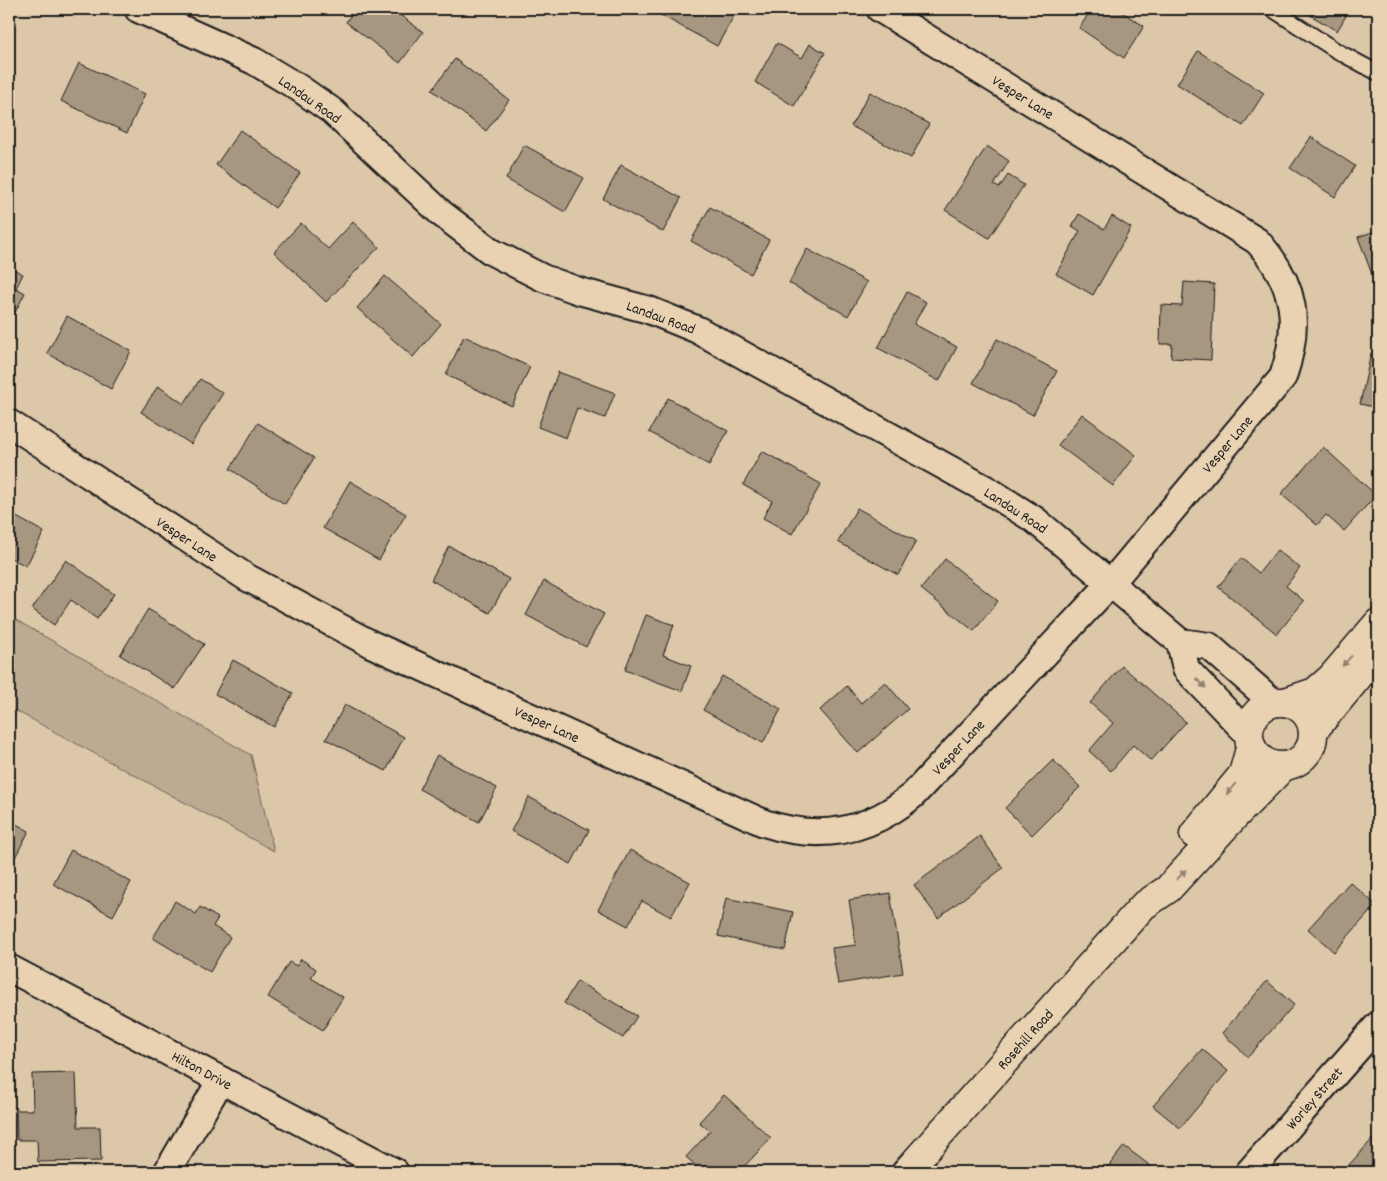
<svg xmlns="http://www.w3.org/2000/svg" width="1387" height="1181" viewBox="0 0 1387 1181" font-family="Dekko,sans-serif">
<rect width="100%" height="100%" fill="#ddc7a9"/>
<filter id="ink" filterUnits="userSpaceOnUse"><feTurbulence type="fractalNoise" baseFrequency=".02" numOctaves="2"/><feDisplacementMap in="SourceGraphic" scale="10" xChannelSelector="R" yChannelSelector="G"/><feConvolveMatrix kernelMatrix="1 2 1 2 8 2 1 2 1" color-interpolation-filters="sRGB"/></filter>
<g filter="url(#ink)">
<!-- green -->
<polygon fill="#bcab92" stroke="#6c6457" points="9,616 251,755 274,851 9,707"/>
<!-- building -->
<g fill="#a79781" stroke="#1c1c1c">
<polygon points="355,9 392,9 423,32 400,63 346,22"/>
<polygon points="660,9 730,9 736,12 717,46 657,13"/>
<polygon points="1092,9 1117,9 1144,26 1124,58 1079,28"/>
<polygon points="1300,9 1350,9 1337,31"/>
<polygon points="777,43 802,58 810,44 825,53 794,106 755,82"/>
<polygon points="1198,51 1264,93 1243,126 1177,84"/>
<polygon points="455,59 509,100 486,131 432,90"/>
<polygon points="79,63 145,94 127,133 61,101"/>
<polygon points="870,92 929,124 911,158 851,126"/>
<polygon points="240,130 300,173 275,208 216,165"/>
<polygon points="1311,137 1355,166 1335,197 1290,168"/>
<polygon points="524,145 584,178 565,212 506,179"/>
<polygon points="987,146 1009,161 994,185 999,188 1008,175 1024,185 989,238 945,210"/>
<polygon points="621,165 681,198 663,232 603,199"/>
<polygon points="710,207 769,240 751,274 691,241"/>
<polygon points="1079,214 1104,229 1112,216 1131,228 1093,295 1056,274 1080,231 1072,226"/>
<polygon points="353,222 379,247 326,302 274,252 301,223 328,249"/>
<polygon points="1378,230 1378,285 1376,285 1358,237"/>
<polygon points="807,249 867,282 848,316 789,283"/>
<polygon points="9,267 23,274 16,288 25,293 9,324"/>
<polygon points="385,276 441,324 413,357 357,308"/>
<polygon points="1184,282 1214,284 1211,360 1171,358 1172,344 1160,344 1161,305 1182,306"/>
<polygon points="907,292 926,302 914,324 957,347 939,381 878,348"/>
<polygon points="67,316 131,351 111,389 47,353"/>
<polygon points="464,336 530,367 512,406 446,375"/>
<polygon points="997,339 1057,371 1033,415 973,383"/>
<polygon points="1371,353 1378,354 1378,408 1360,404"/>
<polygon points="558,372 615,393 605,418 577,408 566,438 538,427"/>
<polygon points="200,379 223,393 191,444 141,412 158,386 184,404"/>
<polygon points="668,398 728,431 709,465 649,432"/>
<polygon points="1082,414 1136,455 1113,486 1058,445"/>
<polygon points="258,423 314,458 285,504 230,469"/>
<polygon points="1323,447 1376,495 1344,531 1326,515 1317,525 1281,494"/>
<polygon points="762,451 821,484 792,534 763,518 772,501 743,485"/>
<polygon points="350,481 406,514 379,560 323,528"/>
<polygon points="857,508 916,541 898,575 838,542"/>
<polygon points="9,513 44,532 26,566 9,557"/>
<polygon points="449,546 509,579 490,613 431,580"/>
<polygon points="1277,550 1300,568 1286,586 1304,601 1277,634 1218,587 1241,558 1259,573"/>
<polygon points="945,559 998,601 974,631 921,589"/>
<polygon points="66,560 114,594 97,619 71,600 54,625 32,609"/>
<polygon points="544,581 604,614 586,647 526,615"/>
<polygon points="148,609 204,644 175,689 120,655"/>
<polygon points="646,615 674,625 663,655 691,666 682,691 625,670"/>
<polygon points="233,660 293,693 274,727 215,694"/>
<polygon points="1122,666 1186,722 1151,761 1133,745 1111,771 1089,751 1113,723 1090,703"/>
<polygon points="722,676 781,709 763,743 703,710"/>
<polygon points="885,682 908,709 858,753 820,710 847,686 861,703"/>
<polygon points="345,705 404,737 386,771 326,739"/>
<polygon points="437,755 497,788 479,822 419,789"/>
<polygon points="1053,760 1080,787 1032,835 1005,808"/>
<polygon points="529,797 589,830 571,864 511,831"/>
<polygon points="9,820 29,831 11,865 9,864"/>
<polygon points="980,836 1003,868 938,918 914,885"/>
<polygon points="71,850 131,882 113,916 53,884"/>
<polygon points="630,850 690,882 671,917 642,901 628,926 598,910"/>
<polygon points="1350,882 1376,905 1334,952 1308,929"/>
<polygon points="890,893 903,973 838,984 832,948 856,945 849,900"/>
<polygon points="726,898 793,912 785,950 718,936"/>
<polygon points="175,901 196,914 200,907 218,918 213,926 230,937 210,972 153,938"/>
<polygon points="301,959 316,969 311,978 343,997 323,1030 268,997 289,962 297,966"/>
<polygon points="577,981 637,1016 623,1038 564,1003"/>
<polygon points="1267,981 1294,1005 1248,1057 1222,1033"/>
<polygon points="1202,1049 1228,1071 1180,1128 1153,1106"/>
<polygon points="76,1073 78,1127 100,1127 101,1161 38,1162 37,1140 17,1140 16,1110 33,1110 32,1074"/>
<polygon points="724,1095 771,1138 739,1172 703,1172 686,1157 710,1131 699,1122"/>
<polygon points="1378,1133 1378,1172 1353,1172 1347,1167"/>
<polygon points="1124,1146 1152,1167 1147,1172 1104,1172"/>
</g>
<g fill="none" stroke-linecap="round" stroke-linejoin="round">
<defs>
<polyline id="lane" points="1272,9 1337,51 1378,73"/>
<g id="street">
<polyline points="138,9 254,61 299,88 332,111 442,214 492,252 543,278 579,291 649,310 698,330 991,492 1035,520 1180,642 1209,646 1274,703"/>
<path d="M 9,423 L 246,577 L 371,644 L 764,823 C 819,841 868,833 913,795 L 1110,584 L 1283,377 C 1301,323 1296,284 1257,241 L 880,9"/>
<polyline points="1180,642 1186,669 1249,735"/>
<polyline points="9,968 395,1172"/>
<polyline points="167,1172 221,1080"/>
<polyline points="1249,1172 1378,1025"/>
</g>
<g id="secondary">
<circle cx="1281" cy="734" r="32"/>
<polyline points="1285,702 1315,692 1331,678 1378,623"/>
<polyline points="1313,731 1378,653"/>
<polyline points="1194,834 1243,774 1251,745"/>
<polyline points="906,1172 1143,906 1168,889 1233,818 1283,767"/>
</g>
</defs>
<!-- lane casing -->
<use href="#lane" stroke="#1c1c1c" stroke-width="18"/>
<!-- street casing -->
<use href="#street" stroke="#1c1c1c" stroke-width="30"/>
<!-- secondary casing -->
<use href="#secondary" stroke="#1c1c1c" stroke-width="31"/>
<!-- lane -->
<use href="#lane" stroke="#e9d2b2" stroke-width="14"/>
<!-- street -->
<use href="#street" stroke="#e9d2b2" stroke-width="26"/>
<!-- secondary -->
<use href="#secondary" stroke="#e9d2b2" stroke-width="28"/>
</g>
<!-- one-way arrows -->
<defs><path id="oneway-solid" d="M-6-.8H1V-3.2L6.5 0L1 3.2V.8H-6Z" transform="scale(1.25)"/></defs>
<g fill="#8d806e">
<use href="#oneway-solid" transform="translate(1347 661) rotate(132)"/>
<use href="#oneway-solid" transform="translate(1201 683) rotate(45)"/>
<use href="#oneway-solid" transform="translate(1231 789) rotate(128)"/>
<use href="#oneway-solid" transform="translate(1181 875) rotate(-48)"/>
</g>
</g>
<g text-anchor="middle" stroke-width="4.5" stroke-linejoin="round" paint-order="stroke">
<!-- street labels -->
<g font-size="15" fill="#1c1c1c" stroke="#e9d2b2">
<text transform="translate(1023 97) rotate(32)" y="5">Vesper Lane</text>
<text transform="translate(310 99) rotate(35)" y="5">Landau Road</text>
<text transform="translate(661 317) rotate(20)" y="5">Landau Road</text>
<text transform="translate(1227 444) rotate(-50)" y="5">Vesper Lane</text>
<text transform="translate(1016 510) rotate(33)" y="5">Landau Road</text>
<text transform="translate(187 539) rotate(33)" y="5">Vesper Lane</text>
<text transform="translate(547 724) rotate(24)" y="5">Vesper Lane</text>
<text transform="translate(958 747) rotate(-47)" y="5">Vesper Lane</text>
<text transform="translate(1025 1039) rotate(-48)" y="5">Rosehill Road</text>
<text transform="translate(202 1070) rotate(28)" y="5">Hilton Drive</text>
<text transform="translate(1314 1098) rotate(-49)" y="5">Worley Street</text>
</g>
</g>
<!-- margin -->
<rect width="1387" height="1181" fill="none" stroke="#e9d2b2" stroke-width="30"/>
<rect x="15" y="15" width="1357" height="1151" fill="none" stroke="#1c1c1c" stroke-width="2" filter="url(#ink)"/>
</svg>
